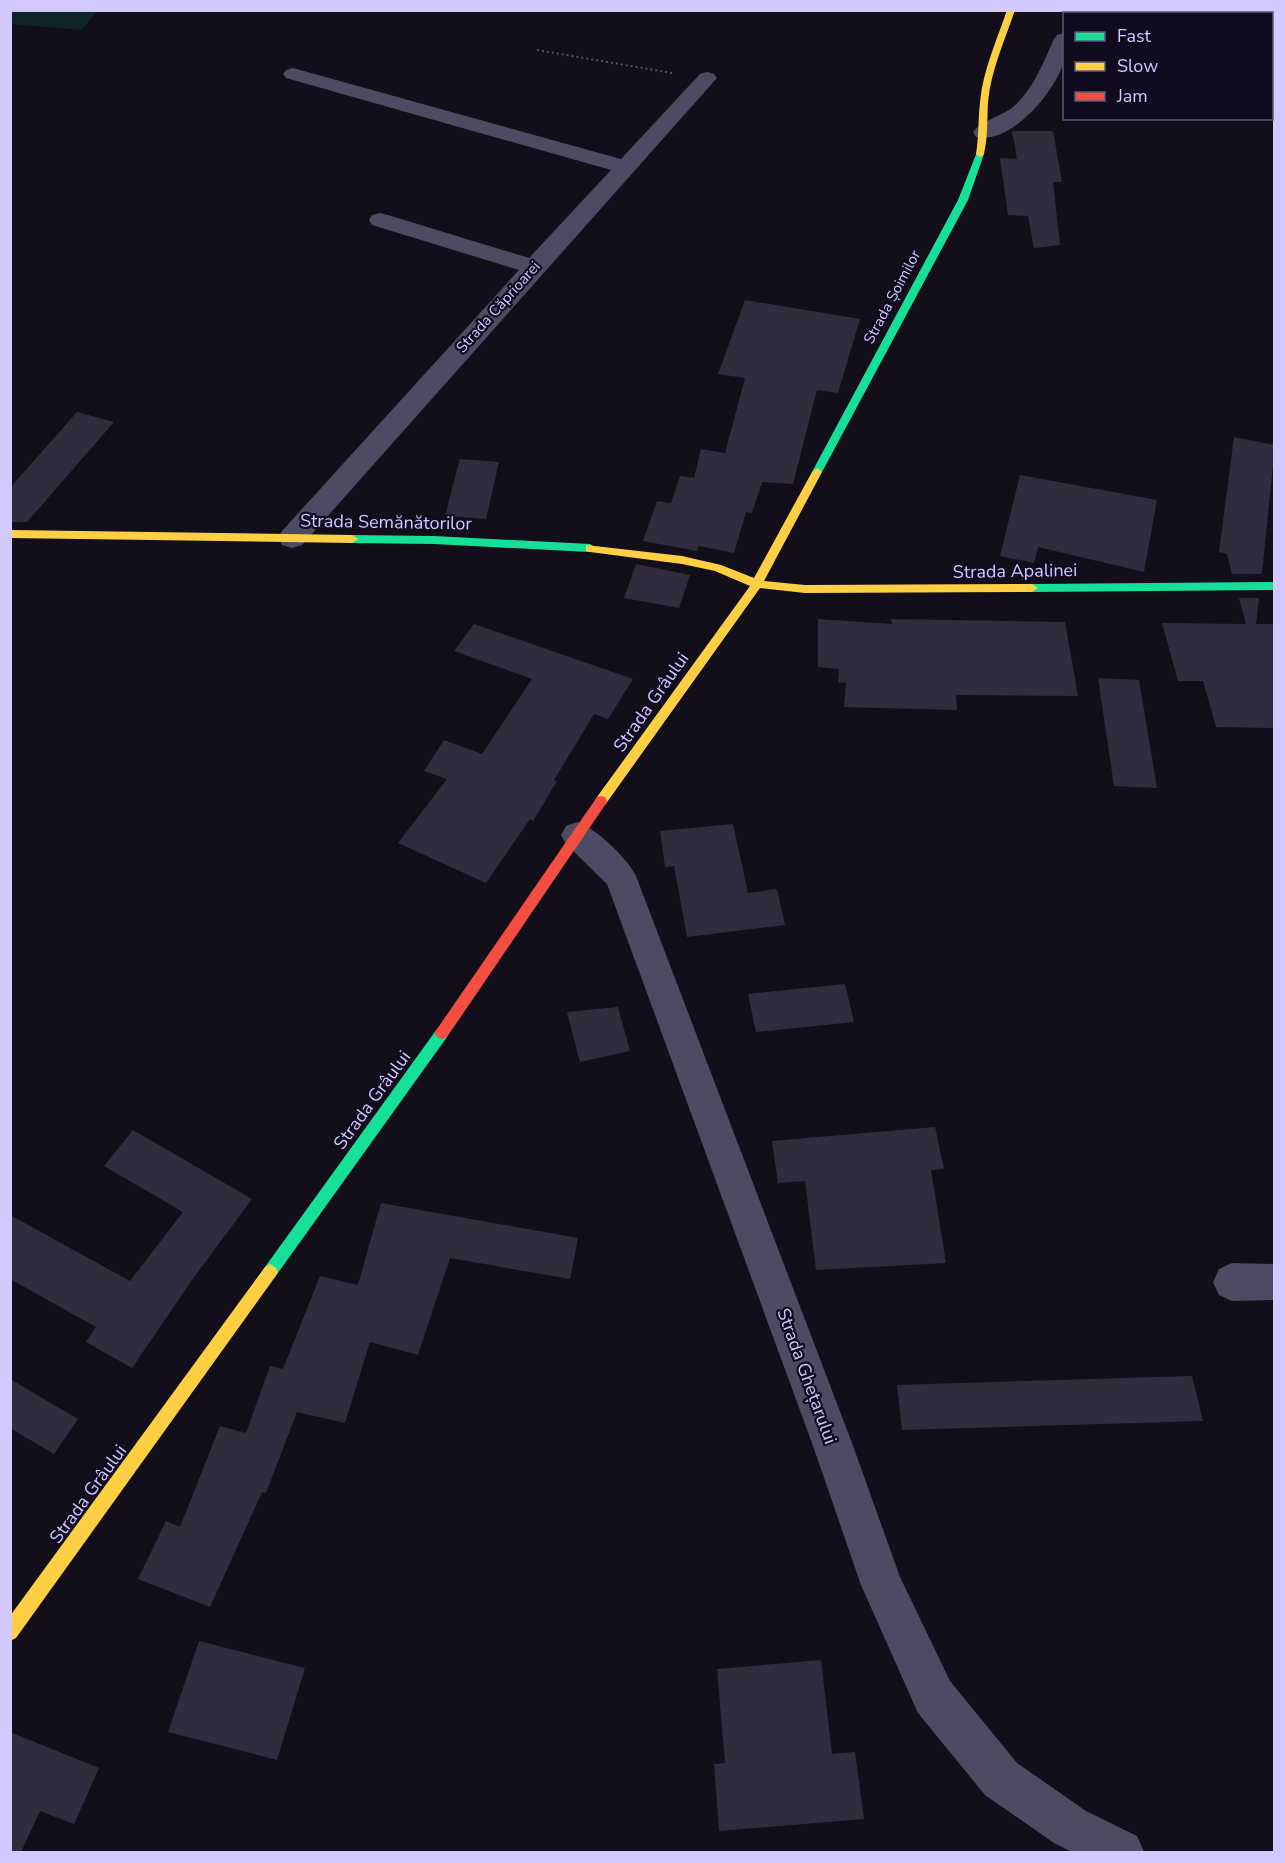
<svg xmlns="http://www.w3.org/2000/svg" width="1285" height="1863" viewBox="0 0 1285 1863" font-family="'Nunito Sans',sans-serif">
<rect width="100%" height="100%" fill="#120f1a"/>
<!-- green -->
<polygon fill="#0f2427" points="10,11 11,10 97,11 82,30 11,24"/>
<!-- building -->
<g fill="#302c3d">
<polygon points="1012,131 1053,131 1062,182 1053,182 1060,245 1034,248 1028,216 1008,215 1000,158 1017,159"/>
<polygon points="745,300 860,319 838,393 817,390 793,484 762,482 752,513 746,512 734,553 699,546 697,551 643,541 657,501 671,503 680,476 694,478 701,449 725,453 745,378 718,374"/>
<polygon points="77,412 114,422 27,522 10,522 10,488"/>
<polygon points="1234,437 1275,445 1262,574 1232,574 1227,554 1219,552"/>
<polygon points="460,459 499,462 486,519 445,516"/>
<polygon points="1020,475 1157,500 1144,572 1038,547 1034,563 1000,556"/>
<polygon points="636,564 690,575 679,608 624,598"/>
<polygon points="1239,598 1259,598 1256,624 1275,624 1275,728 1216,727 1203,681 1178,681 1162,623 1246,624"/>
<polygon points="818,619 892,624 891,619 1065,622 1078,696 956,695 957,710 844,707 846,683 838,682 839,669 818,667"/>
<polygon points="474,624 633,679 608,719 594,714 554,780 557,781 533,821 530,819 486,883 398,843 447,779 424,771 444,740 482,754 532,679 454,651"/>
<polygon points="1098,678 1139,680 1157,788 1114,786"/>
<polygon points="733,824 748,893 777,889 785,925 687,937 674,866 665,867 660,831"/>
<polygon points="845,984 854,1022 756,1032 748,994"/>
<polygon points="618,1007 630,1051 580,1062 567,1012"/>
<polygon points="935,1127 944,1169 931,1170 946,1263 816,1270 805,1181 778,1183 772,1141"/>
<polygon points="133,1130 252,1199 192,1280 132,1368 86,1342 96,1327 10,1279 10,1215 130,1281 183,1212 104,1166"/>
<polygon points="381,1203 578,1238 570,1279 450,1258 418,1355 370,1342 345,1423 297,1412 266,1493 262,1492 210,1607 138,1579 166,1521 180,1527 220,1426 246,1433 270,1366 283,1369 320,1276 358,1285"/>
<polygon points="1192,1376 1203,1421 902,1430 897,1385"/>
<polygon points="10,1379 78,1419 54,1454 10,1428"/>
<polygon points="199,1641 305,1668 277,1760 168,1732"/>
<polygon points="821,1660 832,1754 855,1752 864,1819 719,1831 714,1764 725,1763 717,1669"/>
<polygon points="10,1732 99,1768 74,1824 40,1811 21,1852 10,1852"/>
</g>
<g fill="none" stroke-linecap="round" stroke-linejoin="round">
<!-- path -->
<polyline stroke="#4a5867" stroke-width="2" stroke-dasharray="2 3" stroke-linecap="butt" points="537,50 672,73"/>
<!-- street -->
<g fill="#4d4a63" fill-rule="evenodd">
<polygon points="1073,10 1093,10 1091,14 1071,14"/>
<path d="M 1064,33 C 1065,41 1066,53 1064,61 C 1056,91 1011,145 976,137 L 973,132 C 981,121 1002,116 1013,107 C 1033,90 1043,63 1054,39 L 1057,35 Z"/>
<rect x="1272" y="33" width="2" height="12"/>
<polygon points="293,68 621,159 700,74 707,72 714,74 717,78 302,545 292,548 282,545 278,538 282,531 519,270 372,225 369,220 372,215 380,213 388,215 529,258 611,170 286,78 283,74 286,70"/>
<path d="M 577,822 C 596,828 627,858 636,876 L 852,1443 L 900,1577 L 950,1681 L 1017,1763 L 1086,1811 L 1137,1836 L 1144,1852 L 1072,1852 L 1054,1843 L 985,1795 L 918,1713 L 861,1585 L 812,1443 L 607,884 L 566,844 L 561,835 L 566,826 Z"/>
<polygon points="1232,1263 1274,1264 1274,1300 1232,1301 1219,1295 1213,1282 1219,1269"/>
</g>
<!-- fast -->
<g fill="#16e098" fill-rule="evenodd">
<polygon points="977,152 984,154 968,200 822,472 817,476 813,475 812,472 958,200"/>
<polygon points="352,535 434,536 590,544 596,548 590,552 434,544 352,543 346,539"/>
<polygon points="1274,582 1274,590 1032,592 1026,588 1032,584"/>
<polygon points="442,1027 447,1029 449,1033 447,1037 275,1277 270,1280 265,1277 262,1272 265,1267 437,1029"/>
</g>
<!-- slow -->
<g fill="#ffcf43" fill-rule="evenodd">
<path d="M 1007,10 L 1015,10 C 1005,40 991,70 988,102 C 987,120 988,136 984,154 L 980,157 L 976,154 C 979,136 978,120 980,102 C 983,70 997,40 1007,10 Z"/>
<polygon points="817,468 822,472 764,581 805,585 1032,584 1038,588 1032,592 805,593 760,588 605,805 597,805 595,801 597,797 750,586 715,571 682,564 590,552 586,551 586,545 682,556 721,565 754,578 812,472"/>
<polygon points="10,530 352,535 358,539 352,543 10,538"/>
<polygon points="270,1264 275,1267 278,1272 275,1277 16,1638 10,1641 10,1616 265,1267"/>
</g>
<!-- jam -->
<polygon fill="#f24e42" fill-rule="evenodd" points="601,796 605,797 607,801 605,805 447,1037 442,1039 437,1037 435,1033 437,1029 597,797"/>
</g>
<g text-anchor="middle" stroke-width="4.5" stroke-linejoin="round" paint-order="stroke">
<!-- far-street labels -->
<g font-size="15" fill="#d3c8ff" stroke="#100b1f">
<text transform="translate(892 297) rotate(-62)" y="5">Strada Șoimilor</text>
<text transform="translate(498 307) rotate(-48)" y="5">Strada Căprioarei</text>
</g>
<!-- street labels -->
<g font-size="18" fill="#d3c8ff" stroke="#100b1f">
<text transform="translate(386 522) rotate(1)" y="6">Strada Semănătorilor</text>
<text transform="translate(1015 571) rotate(-1)" y="6">Strada Apalinei</text>
<text transform="translate(651 702) rotate(-55)" y="6">Strada Grâului</text>
<text transform="translate(372 1100) rotate(-54)" y="6">Strada Grâului</text>
<text transform="translate(807 1376) rotate(70)" y="6">Strada Ghețarului</text>
<text transform="translate(88 1494) rotate(-54)" y="6">Strada Grâului</text>
</g>
</g>
<!-- border -->
<rect width="1285" height="1863" fill="none" stroke="#d3c8ff" stroke-width="24"/>
<!-- legend -->
<rect x="1063" y="12" width="210" height="108" fill="#100b1f" stroke="#5e5779" stroke-width="1.5"/>
<rect x="1075" y="32" width="30" height="9" fill="#16e098" stroke="#5e5779" stroke-width="1.5"/>
<text x="1117" y="42" font-size="18" fill="#d3c8ff">Fast</text>
<rect x="1075" y="62" width="30" height="9" fill="#ffcf43" stroke="#5e5779" stroke-width="1.5"/>
<text x="1117" y="72" font-size="18" fill="#d3c8ff">Slow</text>
<rect x="1075" y="92" width="30" height="9" fill="#f24e42" stroke="#5e5779" stroke-width="1.5"/>
<text x="1117" y="102" font-size="18" fill="#d3c8ff">Jam</text>
</svg>
